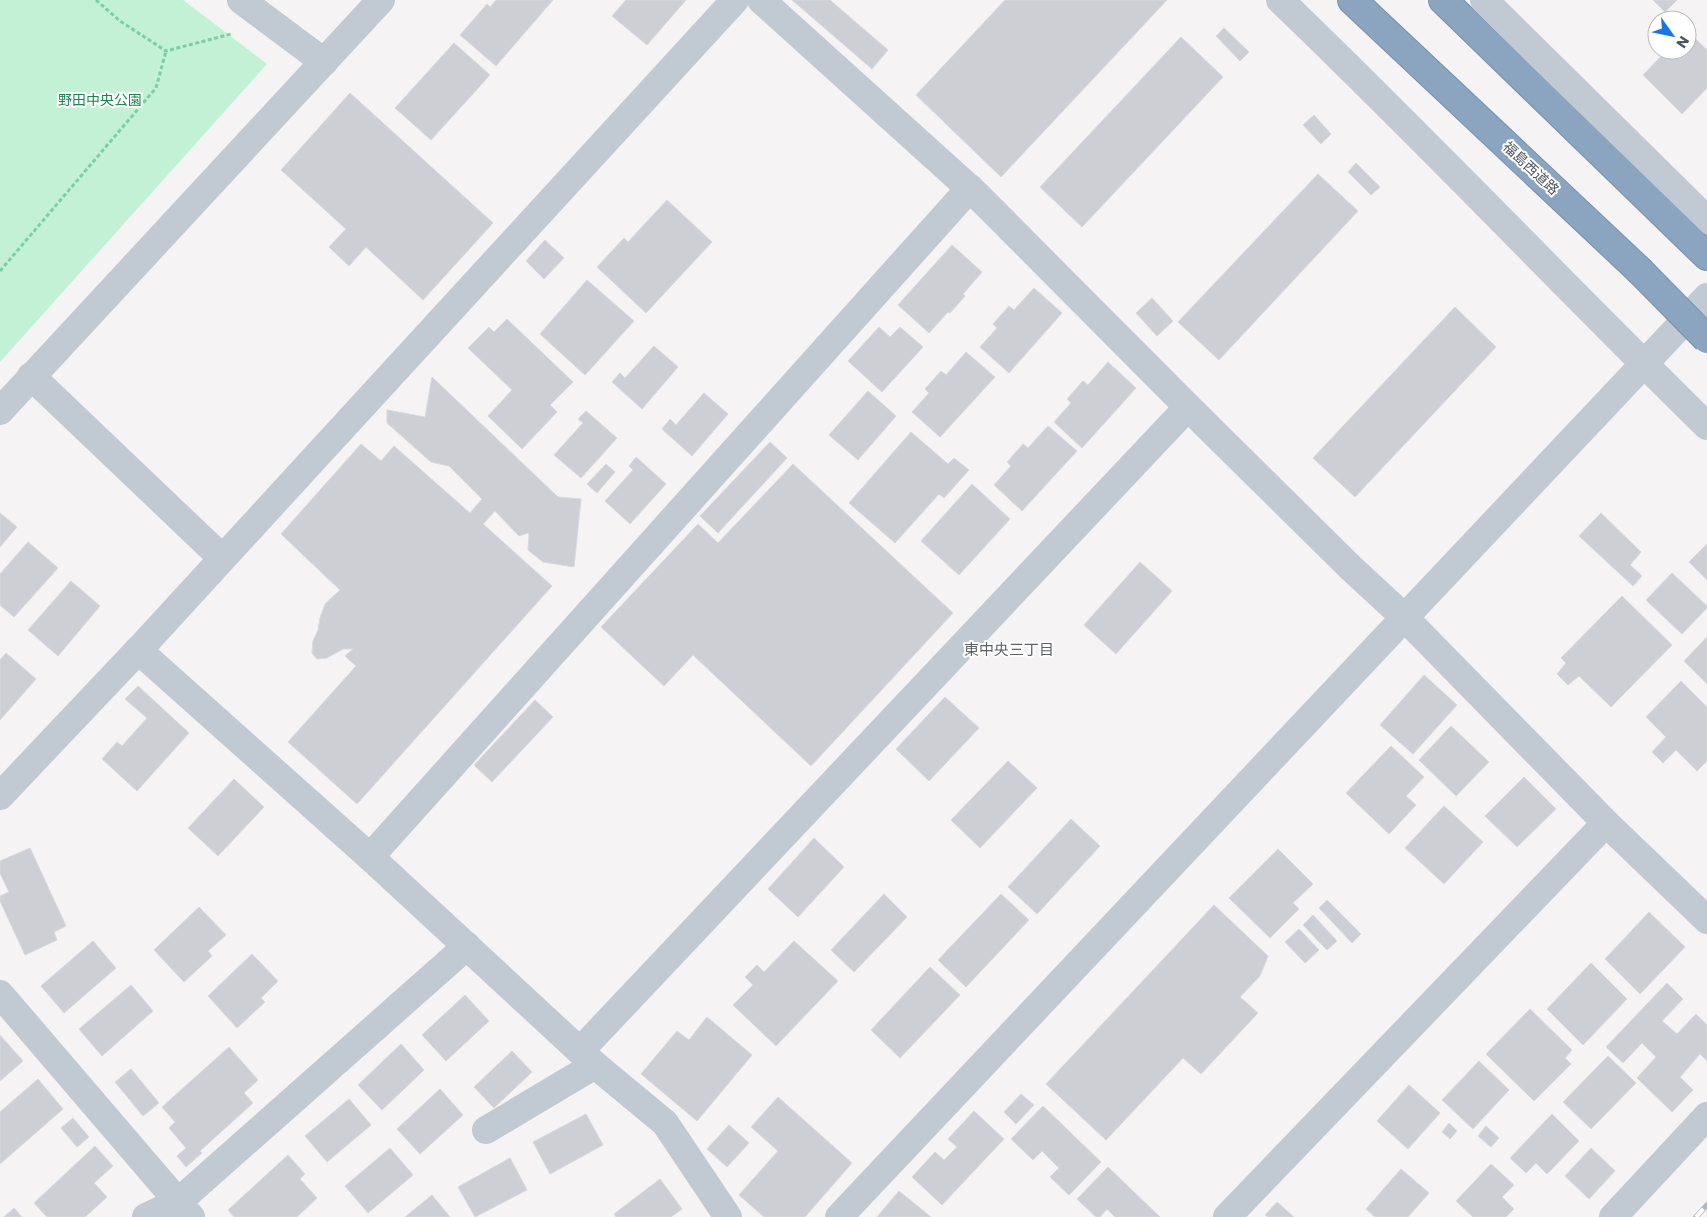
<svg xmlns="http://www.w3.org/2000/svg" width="1707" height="1217" viewBox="0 0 1707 1217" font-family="Poppins,'Noto Sans JP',sans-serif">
<rect width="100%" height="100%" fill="#f5f3f3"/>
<!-- green -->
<polygon fill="#c3f1d5" points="0,0 183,0 267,64 0,362"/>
<!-- building -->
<g fill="#cdcfd5" stroke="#d7d9de">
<polygon points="496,0 553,0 496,66 460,35 487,4 490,7"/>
<polygon points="626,0 686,0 647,45 612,16"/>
<polygon points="792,0 830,0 888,50 872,69"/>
<polygon points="1005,0 1167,0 1001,177 916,95"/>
<polygon points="1653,0 1677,0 1665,12"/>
<polygon points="1224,28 1249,52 1240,61 1216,36"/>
<polygon points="1687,30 1707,50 1707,88 1682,114 1643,75 1667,50 1687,50"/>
<polygon points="1181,37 1223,77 1082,227 1040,187"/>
<polygon points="454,43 490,75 431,140 395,108"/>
<polygon points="350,93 493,223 423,300 366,247 349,266 329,247 346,229 281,170"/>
<polygon points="1314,115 1331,134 1321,144 1303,125"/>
<polygon points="1356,163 1380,187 1371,195 1348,172"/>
<polygon points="1318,174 1358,211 1219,360 1178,322"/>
<polygon points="667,200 712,242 646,313 597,267 624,238 628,242"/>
<polygon points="545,240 564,258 544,279 526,261"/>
<polygon points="952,245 982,272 963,294 965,296 950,313 948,312 929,333 898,305"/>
<polygon points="587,280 634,321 585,375 540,334"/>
<polygon points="1034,288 1062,313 1009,373 980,347 997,328 993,324 1009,306 1014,310"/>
<polygon points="1152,298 1173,321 1157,336 1136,313"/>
<polygon points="1455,307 1496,347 1355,497 1313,458"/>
<polygon points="507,319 573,382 550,405 557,412 522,449 488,416 512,390 468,348 489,327 494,332"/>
<polygon points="879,327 890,337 900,327 923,347 882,392 848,361"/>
<polygon points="654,346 678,367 642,409 612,382 620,373 625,378"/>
<polygon points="966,352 995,377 940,437 912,412 929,393 925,389 941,371 946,375"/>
<polygon points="1108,362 1136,388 1082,448 1054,422 1071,403 1067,399 1083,381 1088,385"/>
<polygon points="432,377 558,497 581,499 574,567 543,562 528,550 529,533 519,536 495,511 483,524 552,586 357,804 288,742 356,666 345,656 353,649 343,649 327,658 317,659 312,653 313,641 318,630 320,618 325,604 340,590 281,534 361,444 381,461 394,446 470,513 482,499 449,466 431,462 387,423 387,410 425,417"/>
<polygon points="868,391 896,416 858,460 829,435"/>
<polygon points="704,393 728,414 692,456 662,429 670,419 676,425"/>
<polygon points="586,411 617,438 581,478 554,455 583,423 578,419"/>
<polygon points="1048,426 1077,451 1022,511 994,485 1011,466 1007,462 1023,444 1028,448"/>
<polygon points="911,432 948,464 954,458 969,470 944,498 939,494 895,543 849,503"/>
<polygon points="770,442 787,458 718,533 700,516"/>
<polygon points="636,457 666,484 630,524 605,501 633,470 629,466"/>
<polygon points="606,464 615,472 597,493 587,484"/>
<polygon points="793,464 953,613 811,766 693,655 664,686 601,627 698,524 718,543"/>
<polygon points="972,484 1010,519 959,575 921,541"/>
<polygon points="0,513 17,527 0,547"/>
<polygon points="1601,513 1641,552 1630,565 1642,576 1633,586 1579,536"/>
<polygon points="28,542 58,568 14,617 0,605 0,574"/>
<polygon points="1707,544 1707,580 1689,562"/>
<polygon points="1140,562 1172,591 1116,654 1084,625"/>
<polygon points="1672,573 1707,606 1707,608 1682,634 1646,600"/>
<polygon points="71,581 100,606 58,656 28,630"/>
<polygon points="1622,596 1672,645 1611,707 1579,676 1568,685 1557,674 1566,663 1561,658"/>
<polygon points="1707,637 1707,684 1684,661"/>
<polygon points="6,653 36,679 0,720 0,660"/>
<polygon points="1424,675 1457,705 1413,754 1380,725"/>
<polygon points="1681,681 1707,707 1707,761 1697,771 1676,750 1663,763 1652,752 1666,737 1646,717"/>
<polygon points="138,686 189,733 137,791 102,759 117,742 122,746 147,718 125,699"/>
<polygon points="945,697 979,728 929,781 896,749"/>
<polygon points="535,700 553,717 492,782 474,765"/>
<polygon points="1451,726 1489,762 1456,796 1419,760"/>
<polygon points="1391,746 1424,777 1406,796 1416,805 1389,834 1346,793"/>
<polygon points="1008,761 1037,788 980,848 951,820"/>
<polygon points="1524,777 1556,809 1517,847 1485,816"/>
<polygon points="234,779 264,807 218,856 188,828"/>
<polygon points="1444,806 1483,842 1444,884 1405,848"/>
<polygon points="1071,819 1100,846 1037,914 1008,887"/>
<polygon points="814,838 844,867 798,917 768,889"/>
<polygon points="30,848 66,926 54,932 57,940 25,955 0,901 0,896 9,892 0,873 0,861"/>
<polygon points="1278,849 1313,884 1293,903 1299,909 1270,938 1229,898"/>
<polygon points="884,894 907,917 854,972 831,950"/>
<polygon points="1001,894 1029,920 966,987 938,960"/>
<polygon points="1327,900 1361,934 1352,943 1319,908"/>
<polygon points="1214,905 1268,956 1260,976 1240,997 1258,1013 1201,1074 1183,1058 1106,1140 1046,1084"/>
<polygon points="199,907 226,935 208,951 212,956 184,982 154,950"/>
<polygon points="1649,912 1685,947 1640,994 1605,959"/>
<polygon points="1313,915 1337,941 1327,950 1303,925"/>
<polygon points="1299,929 1319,950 1305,963 1285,942"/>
<polygon points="93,941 116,968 64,1013 41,986"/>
<polygon points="794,941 838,981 776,1046 733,1005 753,985 745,977 757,965 764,972"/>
<polygon points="252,954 278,981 261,998 265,1002 237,1028 208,996"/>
<polygon points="1591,963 1627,999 1583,1045 1547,1009"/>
<polygon points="930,967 960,995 900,1058 871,1030"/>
<polygon points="1667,983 1683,999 1662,1021 1677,1034 1696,1014 1707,1025 1707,1061 1700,1054 1680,1077 1693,1090 1672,1112 1637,1078 1656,1057 1642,1043 1623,1063 1606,1047"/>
<polygon points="131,985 153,1011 102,1056 79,1029"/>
<polygon points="465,995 489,1021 446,1061 422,1035"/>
<polygon points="1530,1009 1572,1050 1565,1058 1571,1064 1534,1101 1486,1054"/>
<polygon points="707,1017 752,1055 697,1121 641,1074 677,1031 689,1040"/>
<polygon points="0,1035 23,1061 0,1081"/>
<polygon points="401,1044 424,1070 382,1110 358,1085"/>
<polygon points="229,1047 258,1080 244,1093 253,1103 200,1151 202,1153 186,1167 177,1156 186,1148 169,1128 175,1122 162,1107"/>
<polygon points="512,1051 532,1072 494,1108 474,1087"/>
<polygon points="1608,1056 1636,1083 1591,1129 1563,1102"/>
<polygon points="1479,1061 1509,1090 1473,1129 1442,1100"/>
<polygon points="131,1069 159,1103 143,1116 115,1082"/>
<polygon points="38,1079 63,1109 0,1164 0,1112"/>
<polygon points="1409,1085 1440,1113 1408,1149 1377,1121"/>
<polygon points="440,1089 463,1115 420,1154 397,1129"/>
<polygon points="1021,1094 1034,1105 1016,1124 1004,1112"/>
<polygon points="778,1097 852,1163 805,1217 764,1217 739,1195 778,1151 751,1127"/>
<polygon points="349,1099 371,1125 327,1162 305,1136"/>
<polygon points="1043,1106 1101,1162 1069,1195 1050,1177 1059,1168 1042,1151 1033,1160 1011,1139"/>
<polygon points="974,1111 1004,1139 942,1205 912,1177 935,1152 944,1160 957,1147 948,1139"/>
<polygon points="586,1114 603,1145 550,1174 533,1142"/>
<polygon points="1552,1114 1579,1141 1547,1174 1536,1163 1526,1173 1510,1158"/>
<polygon points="73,1118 89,1137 77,1147 61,1128"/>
<polygon points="1449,1123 1457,1131 1450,1139 1442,1132"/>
<polygon points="729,1125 749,1143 727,1167 707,1149"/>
<polygon points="1486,1126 1499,1138 1491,1147 1478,1136"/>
<polygon points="95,1146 113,1166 94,1183 107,1197 85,1217 47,1217 34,1203"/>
<polygon points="390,1148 413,1175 368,1213 345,1186"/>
<polygon points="1591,1148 1615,1171 1589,1199 1565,1176"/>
<polygon points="288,1155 305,1174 300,1179 317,1198 297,1217 234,1217 228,1210"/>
<polygon points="510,1158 527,1190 475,1217 458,1187"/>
<polygon points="1491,1164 1514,1185 1502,1197 1514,1209 1506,1217 1473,1217 1456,1201"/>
<polygon points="1108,1167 1160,1217 1115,1217 1107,1209 1100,1217 1096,1217 1077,1199"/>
<polygon points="1401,1169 1429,1193 1408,1217 1375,1217 1366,1209"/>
<polygon points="660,1179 682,1209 671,1217 616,1217 614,1214"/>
<polygon points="899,1191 931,1217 877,1217"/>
<polygon points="432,1195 450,1217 405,1217"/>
<polygon points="1277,1202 1294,1217 1268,1217 1265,1215"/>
<polygon points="14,1208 22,1217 4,1217"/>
</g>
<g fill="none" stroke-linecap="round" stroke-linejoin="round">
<defs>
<g id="highway">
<polyline points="1352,0 1639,270"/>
<polyline points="1443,0 1707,256"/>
</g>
</defs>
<!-- highway casing -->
<use href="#highway" stroke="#7690ad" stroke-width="30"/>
<!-- path -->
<g stroke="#7ad0a6" stroke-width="3" stroke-dasharray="4 2.5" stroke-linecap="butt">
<polyline points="96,0 120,21 166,51 231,34"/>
<polyline points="0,271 156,88 166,51"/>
</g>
<!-- minor -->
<g stroke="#c1cad2" stroke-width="28">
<polyline points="241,0 324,62"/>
<polyline points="761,0 977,195 1188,407 1351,568 1404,617 1606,823 1707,920"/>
<path d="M 1280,0 C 1425,139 1563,285 1707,426"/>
<polyline points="1484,0 1707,220"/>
<polyline points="31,376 222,558"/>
<polyline points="0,411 381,0"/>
<polyline points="138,650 370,857 595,1065 665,1123 728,1217"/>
<polyline points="0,796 145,643 735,0"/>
<polyline points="370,857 970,188"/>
<polyline points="0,994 191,1217"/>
<polyline points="580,1051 1188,407"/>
<polyline points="486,1130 595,1065"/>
<polyline points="146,1217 178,1202 467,946"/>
<polyline points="839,1217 1707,297"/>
<polyline points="1227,1217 1606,823"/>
<polyline points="1613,1217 1707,1116"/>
</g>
<!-- highway -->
<use href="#highway" stroke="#8ba5c1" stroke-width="28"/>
<defs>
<polyline id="rail" points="1696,1217 1707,1205"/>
</defs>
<!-- rail casing -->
<use href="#rail" stroke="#b5b8bd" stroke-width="5.5"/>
<!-- rail -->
<use href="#rail" stroke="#fff" stroke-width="4" stroke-dasharray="11" stroke-linecap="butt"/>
<defs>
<polyline id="highway-bridge" points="1639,270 1707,339"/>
</defs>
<!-- highway-bridge casing -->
<use href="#highway-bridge" stroke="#7690ad" stroke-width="30" stroke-linecap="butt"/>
<!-- highway-bridge -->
<use href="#highway-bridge" stroke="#8ba5c1" stroke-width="28"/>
</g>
<g text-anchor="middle" stroke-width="4" stroke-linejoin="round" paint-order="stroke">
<!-- park labels -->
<g font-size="14" fill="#17864f" stroke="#fff">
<text x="100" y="105">野田中央公園</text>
</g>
<!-- street labels -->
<g font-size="14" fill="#4a5661" stroke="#fff">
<text transform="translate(1531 168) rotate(43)" y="5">福島西道路</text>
</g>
<!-- neighbourhood labels -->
<g font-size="15" fill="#5f6368" stroke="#fff">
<text x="1009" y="655">東中央三丁目</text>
</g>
</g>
<!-- north arrow -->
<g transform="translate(1672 35) rotate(123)"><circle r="24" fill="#ffffff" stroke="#b7bbc0"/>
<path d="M0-4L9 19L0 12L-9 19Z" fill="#1a73e8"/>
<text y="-8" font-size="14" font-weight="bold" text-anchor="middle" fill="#4a5661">N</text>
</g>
</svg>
